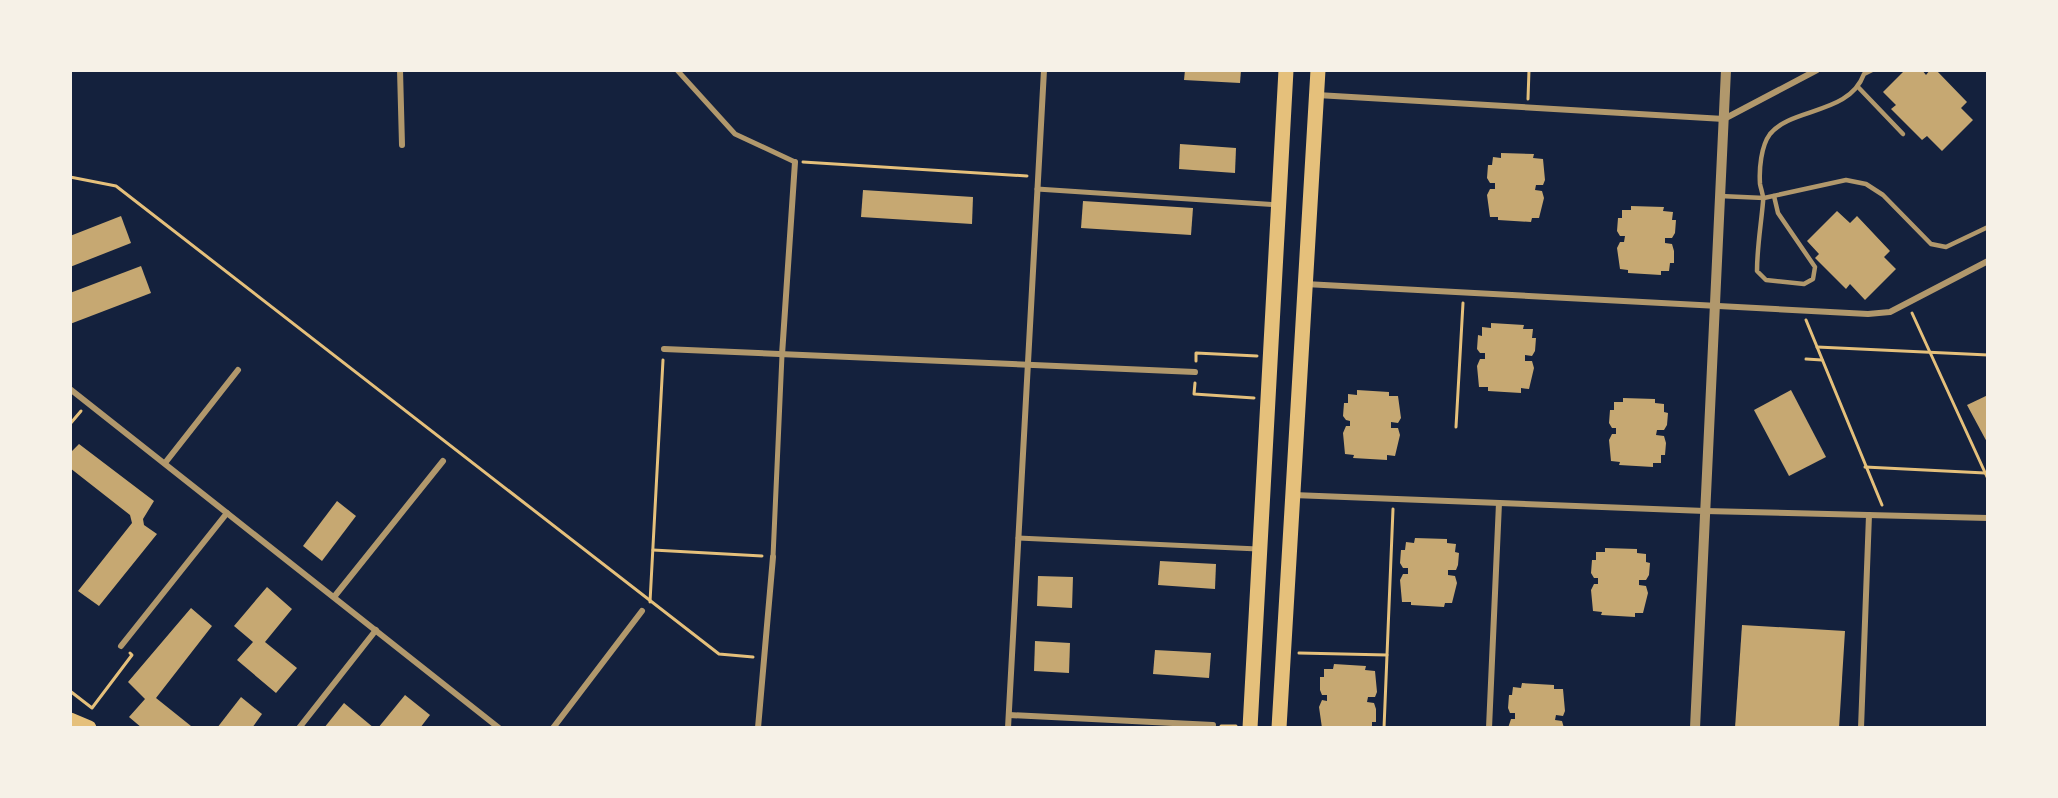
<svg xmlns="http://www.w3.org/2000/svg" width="2058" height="798" viewBox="0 0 2058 798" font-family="'PT Sans Narrow',sans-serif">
<rect width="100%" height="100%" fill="#14213d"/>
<!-- building -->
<g fill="#c6a872">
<polygon points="1185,70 1241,70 1240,83 1184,80"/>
<polygon points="1905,70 1922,70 1926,75 1930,70 1936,70 1967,102 1961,108 1973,120 1942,151 1927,136 1922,140 1891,109 1896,105 1883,92"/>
<polygon points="1180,144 1236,148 1235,173 1179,169"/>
<polygon points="1501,153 1534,154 1533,158 1543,159 1545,180 1543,185 1536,185 1535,190 1542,191 1544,198 1539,218 1532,218 1531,222 1498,220 1498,217 1490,217 1487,195 1490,189 1495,189 1495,183 1490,183 1487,178 1488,165 1492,165 1493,157 1501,158"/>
<polygon points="863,190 973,197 972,224 861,217"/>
<polygon points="1083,201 1193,208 1191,235 1081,228"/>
<polygon points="1631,206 1664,207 1663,211 1673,212 1672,220 1676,220 1675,233 1672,238 1665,238 1665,243 1672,244 1674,251 1674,263 1670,263 1669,271 1661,271 1661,275 1628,273 1628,270 1620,269 1617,248 1620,242 1624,242 1625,236 1620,236 1617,231 1618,218 1622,218 1622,210 1631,210"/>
<polygon points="1837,211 1850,223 1857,216 1890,251 1884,257 1896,269 1865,300 1850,284 1846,289 1815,258 1819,254 1807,241"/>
<polygon points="121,216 131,243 70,267 70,236"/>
<polygon points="141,266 151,293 70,324 70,293"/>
<polygon points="1491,323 1524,325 1523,329 1533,329 1532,338 1536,338 1535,351 1532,356 1525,355 1525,361 1532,361 1534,368 1529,389 1521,388 1521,393 1488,391 1488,387 1479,387 1477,366 1480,359 1485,359 1485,353 1480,353 1477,349 1478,335 1482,336 1482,327 1491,328"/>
<polygon points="1357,390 1389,392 1389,396 1398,396 1401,418 1398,423 1391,422 1391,428 1398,428 1400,435 1395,456 1387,455 1387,460 1353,458 1354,455 1345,454 1343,433 1346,426 1350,426 1350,421 1346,420 1343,416 1344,403 1348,403 1348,394 1357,395"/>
<polygon points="1791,390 1826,457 1789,476 1754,410"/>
<polygon points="1988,395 1988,444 1967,405"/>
<polygon points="1623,398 1655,399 1655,403 1664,404 1664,412 1668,413 1667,425 1664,430 1657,430 1656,435 1664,436 1666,443 1665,455 1661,455 1661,463 1653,463 1653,467 1619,465 1620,462 1611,461 1609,440 1612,434 1616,434 1616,428 1612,428 1609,423 1610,410 1614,410 1614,402 1623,402"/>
<polygon points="79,444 154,501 143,519 144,525 157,534 99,606 78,591 132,523 130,515 70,468 70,453"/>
<polygon points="337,501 356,516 322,561 303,546"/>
<polygon points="1415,538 1447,539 1447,543 1456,544 1455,552 1459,553 1458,565 1456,570 1448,570 1448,575 1455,576 1457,583 1452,603 1445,603 1444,607 1411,605 1411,602 1402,602 1400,580 1403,574 1408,574 1408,568 1403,568 1400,563 1401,550 1405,550 1406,542 1414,543"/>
<polygon points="1605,548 1637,549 1637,553 1646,554 1646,562 1650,563 1649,575 1646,580 1639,580 1639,585 1646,586 1648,593 1643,613 1635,613 1635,617 1601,615 1602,612 1593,611 1591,590 1594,584 1598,584 1598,578 1594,578 1591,573 1592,560 1596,560 1596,552 1605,552"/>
<polygon points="1160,561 1216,564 1215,589 1158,585"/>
<polygon points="1038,576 1073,577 1072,608 1037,606"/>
<polygon points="267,587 292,609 265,642 297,668 276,693 237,660 253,642 234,626"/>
<polygon points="191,608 212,626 156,698 191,726 142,728 129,717 145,699 128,682"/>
<polygon points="1742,625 1845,631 1839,728 1735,728"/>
<polygon points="1035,641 1070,643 1069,673 1034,671"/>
<polygon points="1155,650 1211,653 1209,678 1153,674"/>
<polygon points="1334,664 1366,666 1365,670 1375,671 1377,692 1375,697 1368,697 1367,702 1374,703 1376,709 1376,722 1372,722 1372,728 1322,728 1319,707 1322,700 1327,701 1327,695 1322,695 1320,690 1320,677 1324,677 1324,669 1333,669"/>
<polygon points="1522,683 1554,685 1554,689 1563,689 1565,711 1563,716 1556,715 1555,720 1562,721 1564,728 1508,728 1511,719 1515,719 1515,713 1510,713 1508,708 1509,695 1512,695 1513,687 1521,688"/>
<polygon points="405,695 430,715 420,728 378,728"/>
<polygon points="241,697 262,714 252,728 217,728"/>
<polygon points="344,703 374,728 324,728"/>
</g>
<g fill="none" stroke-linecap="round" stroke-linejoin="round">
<!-- path -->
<g stroke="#e5c07b" stroke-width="3">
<polyline points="1528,99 1529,70"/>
<polyline points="803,162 1027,176"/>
<polyline points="70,177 116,186 719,654 753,657"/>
<polyline points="1912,313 1988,479"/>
<polyline points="1806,320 1882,505"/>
<polyline points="1817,347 1988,355"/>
<polyline points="1806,359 1822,360"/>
<polyline points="1196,361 1196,353 1257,356"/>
<polyline points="1195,383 1194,394 1254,398"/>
<polyline points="70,424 81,411"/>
<polyline points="1456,427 1463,303"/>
<polyline points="1865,467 1985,473"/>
<polyline points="653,550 762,556"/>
<polyline points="650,602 663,360"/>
<polyline points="1299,653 1387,655"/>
<polyline points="70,691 92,708 132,655 130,653"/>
<polyline points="1221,726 1236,726"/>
<polyline points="1384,728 1393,509"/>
</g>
<!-- service -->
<g stroke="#b1986c" stroke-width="4.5">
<polyline points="1859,88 1903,134"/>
<polyline points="1720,196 1764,198 1846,180 1866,184 1883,195 1931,244 1946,247 1988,227"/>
<path d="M 1774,196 L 1778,213 L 1815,267 L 1813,279 L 1804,284 L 1766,280 L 1757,271 C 1757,248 1761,225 1763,202 C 1764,195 1761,190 1760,184 C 1759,169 1761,146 1770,134 C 1792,107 1849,115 1864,74 L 1872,70"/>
</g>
<!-- pedestrian -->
<g stroke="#b1986c" stroke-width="5">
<polyline points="677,70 735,134 795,162"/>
<polyline points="1037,189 1278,205"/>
<polyline points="1018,538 1258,549"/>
<polyline points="773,557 782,355"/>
</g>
<!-- minor -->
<g stroke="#b1986c" stroke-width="6">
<polyline points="400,70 402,145"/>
<polyline points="1317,95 1724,119 1817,70"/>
<polyline points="1305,284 1868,314 1890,312 1988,261"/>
<polyline points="664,349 1195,372"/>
<polyline points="782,355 795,162"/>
<polyline points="70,389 499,728"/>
<polyline points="165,463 238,370"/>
<polyline points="1293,495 1705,511 1988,518"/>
<polyline points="334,597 443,461"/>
<polyline points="121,646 227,513"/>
<polyline points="1009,715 1213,725"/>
<polyline points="299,728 376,630"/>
<polyline points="553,728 642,611"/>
<polyline points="758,728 773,557"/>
<polyline points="1008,728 1044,70"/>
<polyline points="1489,728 1499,503"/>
<polyline points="1861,728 1869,515"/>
</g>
<!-- tertiary -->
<polyline stroke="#b1986c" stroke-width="10" points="1695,728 1726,70"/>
<!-- primary -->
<g stroke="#e5c07b" stroke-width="15">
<polyline points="70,720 89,728"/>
<polyline points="1250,728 1286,70"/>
<polyline points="1279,728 1318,70"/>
</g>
</g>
<!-- border -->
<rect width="2058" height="798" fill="none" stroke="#f6f1e7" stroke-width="144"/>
</svg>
